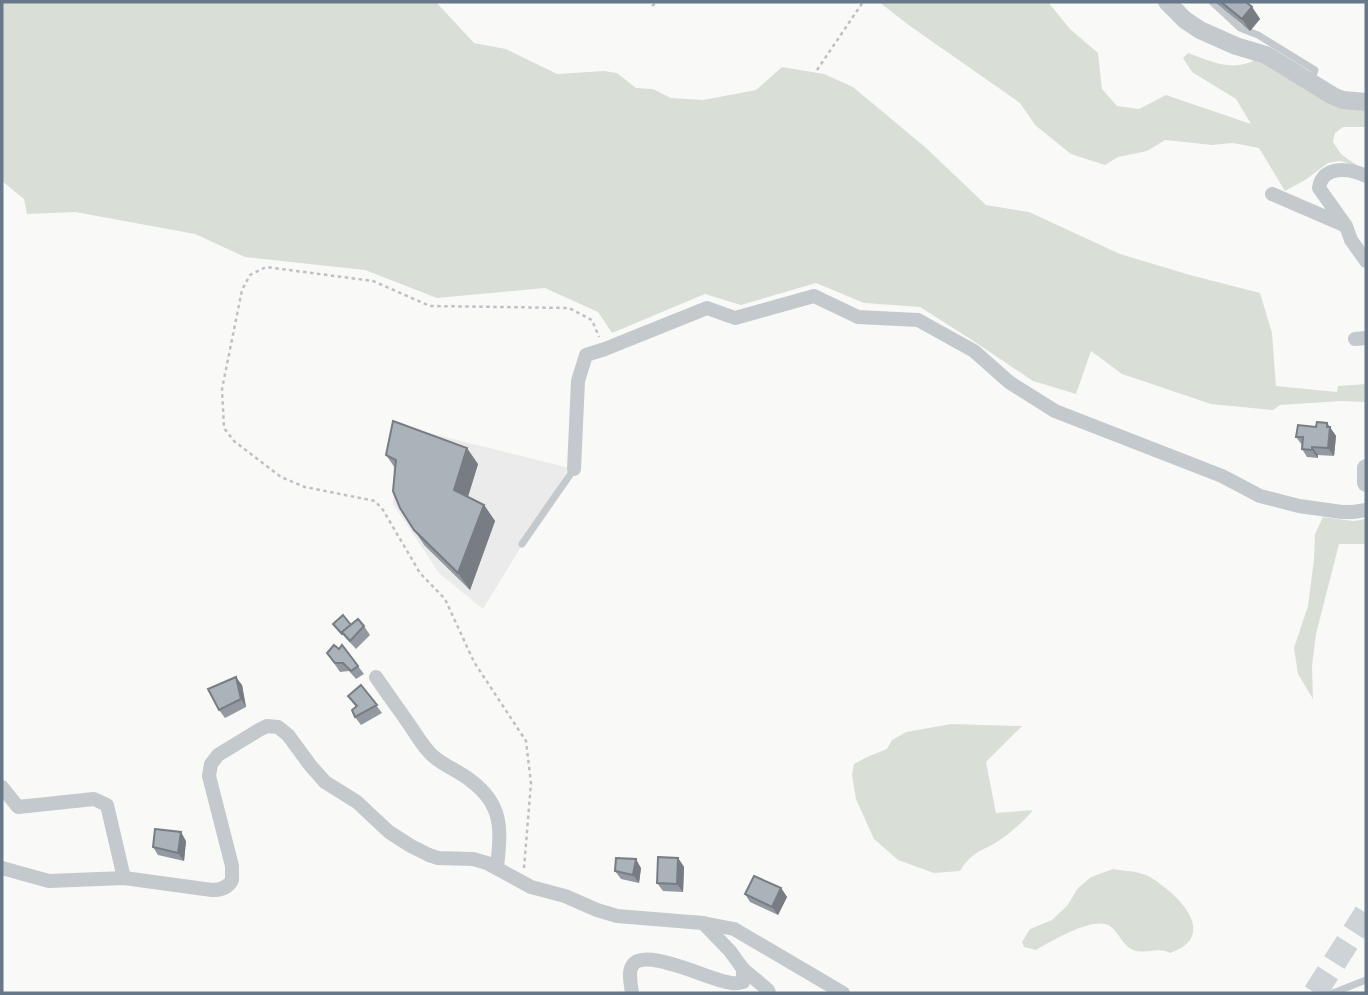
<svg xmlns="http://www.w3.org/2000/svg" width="1368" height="995" viewBox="0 0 1368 995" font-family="Inter,sans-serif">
<rect width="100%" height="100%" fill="#f9faf7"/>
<!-- built -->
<polygon fill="#eaebea" points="393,424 569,468 483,609 439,573 393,504"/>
<!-- green -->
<g fill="#d9dfd6">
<polygon points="2,2 436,2 474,43 506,49 557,74 604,71 617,73 636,88 653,89 671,98 703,100 756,90 782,67 824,74 853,87 925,147 986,205 1029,212 1120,254 1190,275 1260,293 1272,333 1276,386 1337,392 1338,386 1366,384 1366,402 1341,401 1280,405 1273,410 1211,404 1122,374 1091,351 1076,394 1033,381 972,340 920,307 864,303 816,283 741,305 705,294 612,333 598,312 545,288 437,298 365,270 245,257 195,234 75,212 27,214 24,199 2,181"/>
<path d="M 879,2 L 1048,2 L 1070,29 L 1098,53 L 1102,89 L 1117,106 L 1139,109 L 1166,95 L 1251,124 L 1236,99 L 1192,72 L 1183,58 L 1188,53 C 1214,62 1232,73 1259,58 L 1366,110 L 1366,127 L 1343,127 L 1335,133 L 1333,142 L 1341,154 L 1358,166 L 1340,161 L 1328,163 L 1305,180 L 1285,191 L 1259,148 L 1233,143 L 1212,145 L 1165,140 L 1147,151 L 1118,157 L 1105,165 L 1071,154 L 1035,125 L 1020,103 L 910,26 Z"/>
<polygon points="1323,517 1353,521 1366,519 1366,544 1339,544 1316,634 1312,666 1313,699 1298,674 1294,648 1308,606 1314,559 1315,534"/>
<path d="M 951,724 L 1022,726 L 986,762 L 996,813 L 1033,810 C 1025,820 1015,829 1004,837 C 986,851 973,849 960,871 L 934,873 L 898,860 L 874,839 L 856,799 L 852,775 L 854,764 L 867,757 L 887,749 L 892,740 L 906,732 Z"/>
<path d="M 1113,869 C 1124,871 1136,871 1146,875 C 1151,877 1156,881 1160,884 C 1186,902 1215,938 1170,953 C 1159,946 1145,955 1133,950 C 1123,946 1119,933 1111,927 C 1096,914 1050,942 1036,950 L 1024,947 L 1022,942 L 1030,929 L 1052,920 L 1067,906 L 1078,888 L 1091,877 Z"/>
</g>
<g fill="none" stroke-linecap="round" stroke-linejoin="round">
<!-- motorway-tunnel -->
<polyline stroke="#cdd3d6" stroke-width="24" stroke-dasharray="24 12" stroke-linecap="butt" points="1315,993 1366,913"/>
<!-- path -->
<g stroke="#bec1c4" stroke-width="2.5" stroke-dasharray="3.5 3.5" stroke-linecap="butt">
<polyline points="652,6 657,2"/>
<polyline points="817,70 863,2"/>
<polyline points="524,868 531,783 526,741 474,662 445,599 420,573 383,510 375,501 305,487 281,477 234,441 224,428 222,389 242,290 250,275 266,267 373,281 430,306 569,308 592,320 599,337"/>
</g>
<!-- service -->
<g stroke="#c4c9cd" stroke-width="7">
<polyline points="1212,2 1240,28 1258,35 1315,70 1311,82"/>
<polyline points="522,544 574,469"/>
<polyline points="1333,993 1366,980"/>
</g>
<!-- minor -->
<g stroke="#c4c9cd" stroke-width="14">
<path d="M 1366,176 C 1349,168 1322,165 1319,188 L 1346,226 L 1351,240 L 1366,261"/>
<polyline points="1272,194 1344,225"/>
<polyline points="1355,339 1366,338"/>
<polyline points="574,469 578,381 586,355 605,349 707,308 735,318 814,296 858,317 918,320 974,351 1009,382 1055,411 1222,476 1260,496 1299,506 1342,512 1353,512 1366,510"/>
<path d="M 376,677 C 388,695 401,712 413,730 C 419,739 425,749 433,756 C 444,766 459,771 470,780 C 504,805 501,830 497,867"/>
<polyline points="2,787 18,807 94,799 107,805 124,878"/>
<path d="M 2,868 L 49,881 L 124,878 L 212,890 C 221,890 228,888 232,880 L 232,866 L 209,776 L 211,764 L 218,755 L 259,730 L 267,726 L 278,727 L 288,735 L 310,765 L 325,782 L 357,802 L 389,832 L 411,846 L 429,855 L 438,858 L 473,859 L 487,863 L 531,887 L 565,896 L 597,910 L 617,916 L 703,923 L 734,929 L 843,993"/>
<polyline points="743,969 768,990 769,993"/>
<path d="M 632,993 C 631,985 628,973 632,966 C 643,945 713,982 732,983 C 736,984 739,983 743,982 L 743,969 L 730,951 L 703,923"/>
</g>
<!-- tertiary -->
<g stroke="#c4c9cd" stroke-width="18">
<polyline points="1167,2 1185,20 1200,30 1236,46 1266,55 1333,96 1343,100 1366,102"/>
<polyline points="1366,468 1366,483"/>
</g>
</g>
<!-- wall -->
<g fill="#9299a0">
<polygon points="1215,2 1246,2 1252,7 1260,19 1250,31"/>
<polygon points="1327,423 1336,436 1334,456 1318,455 1318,458 1307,457 1302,449 1302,445 1296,437 1316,427"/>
<polygon points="386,455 478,464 468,497 484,505 495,521 470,590 425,546 414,530 395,468"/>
<polygon points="333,624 364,626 370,635 356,649"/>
<polygon points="342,645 364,674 356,679 349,671 340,672 327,653 339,649"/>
<polygon points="242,685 246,707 225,718 219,710"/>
<polygon points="361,685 382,713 361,725 355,717 356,707 348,696"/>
<polygon points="186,841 184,861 158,855 153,847"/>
<polygon points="678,858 684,867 683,892 663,891 657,883"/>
<polygon points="641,868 639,883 621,879 615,871"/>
<polygon points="781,888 787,897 778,915 750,902 745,894"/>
</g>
<!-- shaded-wall -->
<g fill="#777d82">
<polygon points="1252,7 1260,19 1250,31 1242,19"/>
<polygon points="1327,423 1336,436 1334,456 1328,448"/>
<polygon points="1312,447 1318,455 1318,458 1312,450"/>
<polygon points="467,448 478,464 465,506 454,490"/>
<polygon points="484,505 495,521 470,590 458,573"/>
<polygon points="236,677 242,685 246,707 241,699"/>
<polygon points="181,832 186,841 184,861 178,853"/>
<polygon points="678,858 684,867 683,892 677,884"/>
<polygon points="636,859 641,868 639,883 633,875"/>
<polygon points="781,888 787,897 778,915 772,907"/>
</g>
<!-- building -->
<g fill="#aab2ba" stroke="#777d82" stroke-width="2">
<polygon points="1221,2 1246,2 1252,7 1242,19"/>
<polygon points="393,421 467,448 454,490 484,505 458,573 414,530 400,508 393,491 396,460 386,455"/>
<polygon points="1317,422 1327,423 1327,427 1330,427 1328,448 1312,447 1312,450 1302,449 1303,437 1296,437 1298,425 1316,427"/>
<polygon points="343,615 351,625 342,632 343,633 342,634 333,624"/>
<polygon points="358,619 364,626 350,641 342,632"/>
<polygon points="334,645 339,649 342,645 358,666 351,671 343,663 335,663 327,653"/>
<polygon points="236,677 241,699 219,710 208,689"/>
<polygon points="361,685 377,705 355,717 352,710 357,706 348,696"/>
<polygon points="155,829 181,832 178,853 153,847"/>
<polygon points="658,857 678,858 677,884 657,883"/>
<polygon points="616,858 636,859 633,875 615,871"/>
<polygon points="754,876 781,888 772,907 745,894"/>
</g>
<!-- border -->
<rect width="1368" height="995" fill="none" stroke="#67788a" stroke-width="7"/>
</svg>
